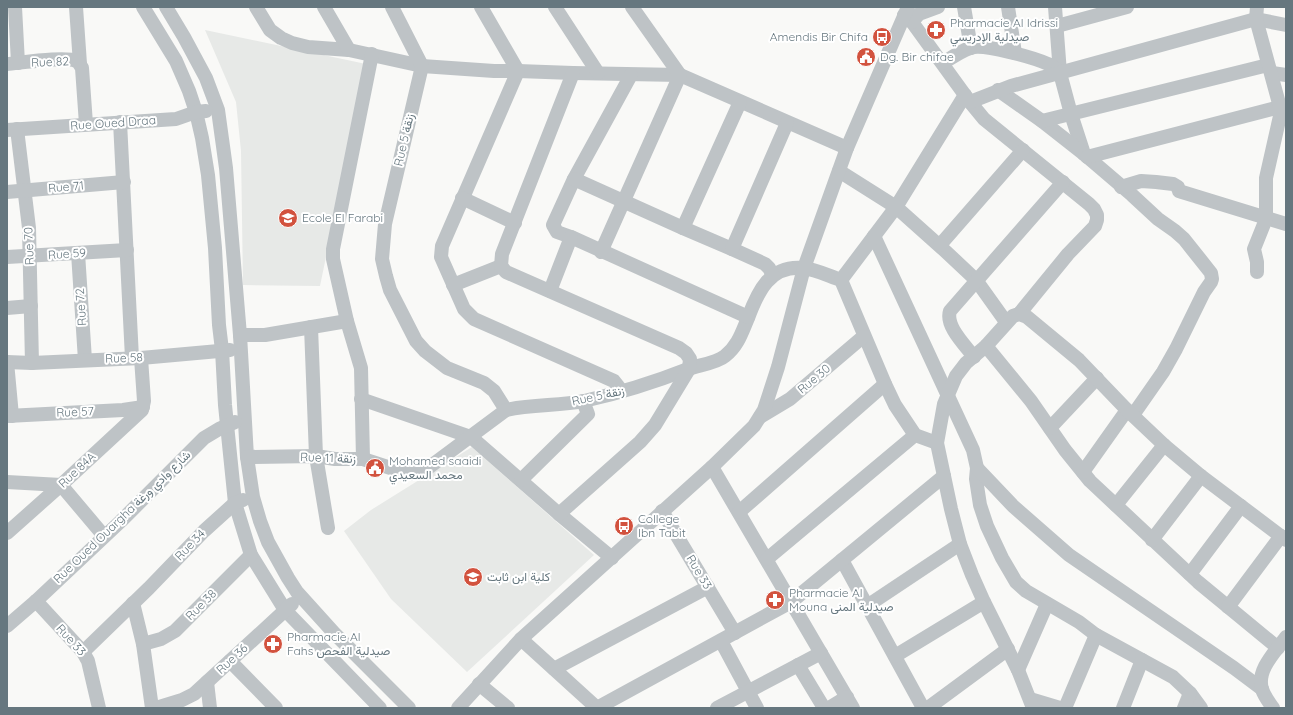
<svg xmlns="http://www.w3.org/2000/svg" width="1293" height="715" viewBox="0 0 1293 715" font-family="Quicksand,Vazirmatn,sans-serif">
<rect width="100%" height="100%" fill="#f9f9f7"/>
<!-- built -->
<g fill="#e7e9e7">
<polygon points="205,30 366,64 320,286 243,285 241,151 236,102"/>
<polygon points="472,447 594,555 467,672 391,599 344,531 371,510"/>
</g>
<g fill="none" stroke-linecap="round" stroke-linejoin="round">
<!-- minor -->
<g stroke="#bec3c6" stroke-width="14">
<polyline points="15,7 18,63"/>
<polyline points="76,7 80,64"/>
<polyline points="143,7 176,61 189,91 196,112 202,138 208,175 215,248 219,325 222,350 225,405 235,503 251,555 285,610 380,708"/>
<polyline points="166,7 184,37 206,78 218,110 226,168 240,335 247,457 253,497 260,521 268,542 288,578 297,592 334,633 409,708"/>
<polyline points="256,7 270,30 281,38 292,43 308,47 349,50 422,66 494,71 518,71 573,73 680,75 847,148"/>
<polyline points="324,7 349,50"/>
<path d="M 392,7 L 422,66 L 385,224 L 382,259 L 386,276 L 390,290 L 416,341 L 425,351 L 447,368 L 484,383 L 494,391 L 506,410 C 532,404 559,406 584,401 C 620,393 655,382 688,369 C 699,365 717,363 725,356 C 738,346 742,332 748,318 C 758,291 770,265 803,268 C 815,269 829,276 841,280 L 885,384 L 895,405 L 915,435 L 937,443"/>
<polyline points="481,7 518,71 442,246 441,257 464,309 474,319 614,381 618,386 621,391"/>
<polyline points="555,7 598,73"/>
<polyline points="964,7 971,48"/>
<polyline points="1008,7 1015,53"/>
<polyline points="1055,7 1060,73 1071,114 1084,154"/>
<polyline points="904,15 912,22 970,102 984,119 1089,204 1094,209 1097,215 1097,220 1095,226 1068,254 1019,314"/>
<polyline points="912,22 919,14 938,7"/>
<polyline points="1057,26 1127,7"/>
<path d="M 943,63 C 951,58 961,51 970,48 C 983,43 1035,58 1048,64 C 1053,66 1056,70 1060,73"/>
<path d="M 7,64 C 20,63 66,56 76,61 C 79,62 80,65 82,68 L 86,124"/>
<polyline points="1272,73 1286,75"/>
<polyline points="631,75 574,179 553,225 557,232 571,237 748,317"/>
<polyline points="998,90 1042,121 1084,154 1132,195 1158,219 1175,231 1184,239 1211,273 1212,279 1211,282 1204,292 1176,349 1163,372 1133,415"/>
<polyline points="970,102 1011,86 1256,19 1286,25"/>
<polyline points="1042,121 1268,65"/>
<polyline points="120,122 132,358"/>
<polyline points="17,129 29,228 32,363"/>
<polyline points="7,130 176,119 196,112 206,111"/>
<polyline points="1087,157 1280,107"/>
<polyline points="839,171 896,207 943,249 976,280 1006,322"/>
<polyline points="574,179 683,228 732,249 765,264 769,268 773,275"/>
<polyline points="1121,187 1141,181 1156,182 1173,184 1178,187 1179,191 1182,192 1286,224"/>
<polyline points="7,192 124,182"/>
<polyline points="462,198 515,223"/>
<polyline points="683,228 740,102"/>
<polyline points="874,236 973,450 977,468 976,479 980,505 987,526 1002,558 1016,582 1026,591 1079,622 1096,635 1173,677 1190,693 1201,708"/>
<polyline points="940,245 1023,150"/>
<polyline points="732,249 787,123"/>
<polyline points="601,252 680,75 632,7"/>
<polyline points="78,253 85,360"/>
<polyline points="7,257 127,250"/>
<polyline points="1257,272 1257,262 1254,249 1266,219 1266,178 1280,116 1280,107 1256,19 1257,7"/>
<polyline points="841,280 896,207 965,95"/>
<polyline points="453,285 501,266"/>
<polyline points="550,291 571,237"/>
<polyline points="7,308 31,306"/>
<polyline points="311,327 316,456 328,528"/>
<polyline points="240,335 265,335 347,321"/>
<polyline points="986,346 1031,401 1065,450 1090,481 1198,582 1278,648"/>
<path d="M 974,357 C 965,345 945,326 950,311 L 1063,182"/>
<polyline points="7,362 32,363 141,358 230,350"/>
<polyline points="7,362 12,416"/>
<polyline points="361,399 471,437 559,514 612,558"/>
<polyline points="7,416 123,410 143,407"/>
<polyline points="760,417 790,399 864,336"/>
<polyline points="1050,428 1097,378"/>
<polyline points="247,457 316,456 335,459 363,459 409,474 420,472 428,468 506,410"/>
<polyline points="363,459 361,368 347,321 333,259 333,249 372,54"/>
<polyline points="712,467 853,708"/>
<polyline points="977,468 1013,506 1069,555 1234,668 1262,689"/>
<polyline points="1083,472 1127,410"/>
<polyline points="521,480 588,414 583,401"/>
<polyline points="7,482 61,485 104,536"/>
<polyline points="1116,505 1164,445"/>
<polyline points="662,511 735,633"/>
<polyline points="739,512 885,384"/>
<polyline points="559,514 640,442 655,425 689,369 690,359 686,353 679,348 506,272 501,266 502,254 573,73"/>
<polyline points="7,533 61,485 142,410 144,401 141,358"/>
<polyline points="1152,540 1201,476"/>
<polyline points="767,559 915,435"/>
<polyline points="842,560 923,708"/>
<polyline points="1190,574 1241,506"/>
<polyline points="36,601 83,652 88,661 99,708"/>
<polyline points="133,603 143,644 152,708"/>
<polyline points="867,606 960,544"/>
<polyline points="1228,607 1281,536"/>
<polyline points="7,626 36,601 121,521 204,438 219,429 235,422"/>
<polyline points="521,639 597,708"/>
<polyline points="721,641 757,708"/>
<polyline points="143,644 161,639 175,631 251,555"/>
<polyline points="83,652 149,588 204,531 235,503 243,500"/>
<polyline points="895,656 984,602"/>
<polyline points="230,661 276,708"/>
<polyline points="798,665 824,708"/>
<polyline points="554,669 708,587"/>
<polyline points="1018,670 1047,604"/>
<polyline points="207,682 210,708"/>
<polyline points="479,684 508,708"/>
<polyline points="1030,699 1060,708"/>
<polyline points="156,708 182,700 194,694 292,604"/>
<polyline points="458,708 521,639 712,467 754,426 764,410 778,367 804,268 847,148 908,7"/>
<polyline points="597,708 791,602 944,476"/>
<polyline points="717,708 821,653"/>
<polyline points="829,708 847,697"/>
<polyline points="928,708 1008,649"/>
<polyline points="1033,708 1018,670 984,602 972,575 960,544 951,509 937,443 944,404 956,376 966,363 986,346 1013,316 1019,314 1027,317 1079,360 1127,410 1164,445 1201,476 1286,540"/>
<polyline points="1065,708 1096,635"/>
<polyline points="1123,708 1142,660"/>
<polyline points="1184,708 1190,693"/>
<path d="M 1273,708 C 1269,702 1264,696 1262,689 C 1256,670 1276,651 1286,637"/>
</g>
</g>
<!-- icons -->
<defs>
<symbol id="pharmacy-disc" viewBox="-11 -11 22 22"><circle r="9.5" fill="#d2523e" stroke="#fff"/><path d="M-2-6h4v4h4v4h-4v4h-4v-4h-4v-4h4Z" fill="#fff"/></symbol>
<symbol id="bus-disc" viewBox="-11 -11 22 22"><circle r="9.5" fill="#d2523e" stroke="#fff"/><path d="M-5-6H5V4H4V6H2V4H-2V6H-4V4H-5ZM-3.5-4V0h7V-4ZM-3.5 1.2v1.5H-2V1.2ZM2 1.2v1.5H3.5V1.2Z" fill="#fff"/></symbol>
<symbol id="civic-disc" viewBox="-11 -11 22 22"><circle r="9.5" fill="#d2523e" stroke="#fff"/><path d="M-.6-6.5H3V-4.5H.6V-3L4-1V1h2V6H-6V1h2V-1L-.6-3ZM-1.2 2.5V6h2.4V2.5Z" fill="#fff"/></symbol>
<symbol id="school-disc" viewBox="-11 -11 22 22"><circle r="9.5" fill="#d2523e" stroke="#fff"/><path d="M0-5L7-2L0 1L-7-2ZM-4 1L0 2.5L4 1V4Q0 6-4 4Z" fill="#fff"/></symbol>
</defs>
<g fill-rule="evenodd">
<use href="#pharmacy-disc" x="925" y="19" width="22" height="22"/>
<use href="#bus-disc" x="871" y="26" width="22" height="22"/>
<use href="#civic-disc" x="855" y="46" width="22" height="22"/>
<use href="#school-disc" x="277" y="207" width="22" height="22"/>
<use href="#civic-disc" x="364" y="457" width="22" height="22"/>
<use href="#bus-disc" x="613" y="515" width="22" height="22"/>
<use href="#school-disc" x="462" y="566" width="22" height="22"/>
<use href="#pharmacy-disc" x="764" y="589" width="22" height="22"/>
<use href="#pharmacy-disc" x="262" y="633" width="22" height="22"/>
</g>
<g text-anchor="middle" stroke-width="4" stroke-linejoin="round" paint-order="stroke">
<!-- poi labels -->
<g font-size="12" fill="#66777f" stroke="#fff" text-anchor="start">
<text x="950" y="27">Pharmacie Al Idrissi<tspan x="950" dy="14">صيدلية الإدريسي</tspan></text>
<text x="868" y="41" text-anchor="end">Amendis Bir Chifa</text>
<text x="880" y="61">Dg. Bir chifae</text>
<text x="302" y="222">Ecole El Farabi</text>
<text x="389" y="465">Mohamed saaidi<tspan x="389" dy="14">محمد السعيدي</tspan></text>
<text x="638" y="523">College<tspan x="638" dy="14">Ibn Tabit</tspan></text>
<text x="487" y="581">كلية ابن ثابت</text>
<text x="789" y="597">Pharmacie Al<tspan x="789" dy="14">Mouna صيدلية المنى</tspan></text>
<text x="287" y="641">Pharmacie Al<tspan x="287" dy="14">Fahs صيدلية الفحص</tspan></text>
</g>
<!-- street labels -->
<g font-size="12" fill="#66777f" stroke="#fff">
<text transform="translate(50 62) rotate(-2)" y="4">Rue 82</text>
<text transform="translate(113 123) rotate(-4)" y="4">Rue Oued Draa</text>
<text transform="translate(404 140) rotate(-77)" y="4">Rue 5 زنقة</text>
<text transform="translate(66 187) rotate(-5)" y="4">Rue 71</text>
<text transform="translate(29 246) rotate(-92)" y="4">Rue 70</text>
<text transform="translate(67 254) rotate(-4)" y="4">Rue 59</text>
<text transform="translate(81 307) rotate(-94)" y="4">Rue 72</text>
<text transform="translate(124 358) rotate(-2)" y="4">Rue 58</text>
<text transform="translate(814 379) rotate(-40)" y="4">Rue 30</text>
<text transform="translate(598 396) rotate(-12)" y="4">Rue 5 زنقة</text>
<text transform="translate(75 412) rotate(-2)" y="4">Rue 57</text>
<text transform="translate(328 458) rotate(2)" y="4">Rue 11 زنقة</text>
<text transform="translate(77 470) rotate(-43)" y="4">Rue 84A</text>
<text transform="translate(122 517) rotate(-44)" y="4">Rue Oued Ouargha شارع وادي ورغة</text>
<text transform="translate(190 545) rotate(-46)" y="4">Rue 34</text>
<text transform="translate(699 572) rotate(59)" y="4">Rue 33</text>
<text transform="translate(201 605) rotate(-45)" y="4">Rue 38</text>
<text transform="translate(71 640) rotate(48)" y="4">Rue 33</text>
<text transform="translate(232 659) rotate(-43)" y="4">Rue 36</text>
</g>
</g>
<!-- border -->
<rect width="1293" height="715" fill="none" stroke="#66777f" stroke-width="16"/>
</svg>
